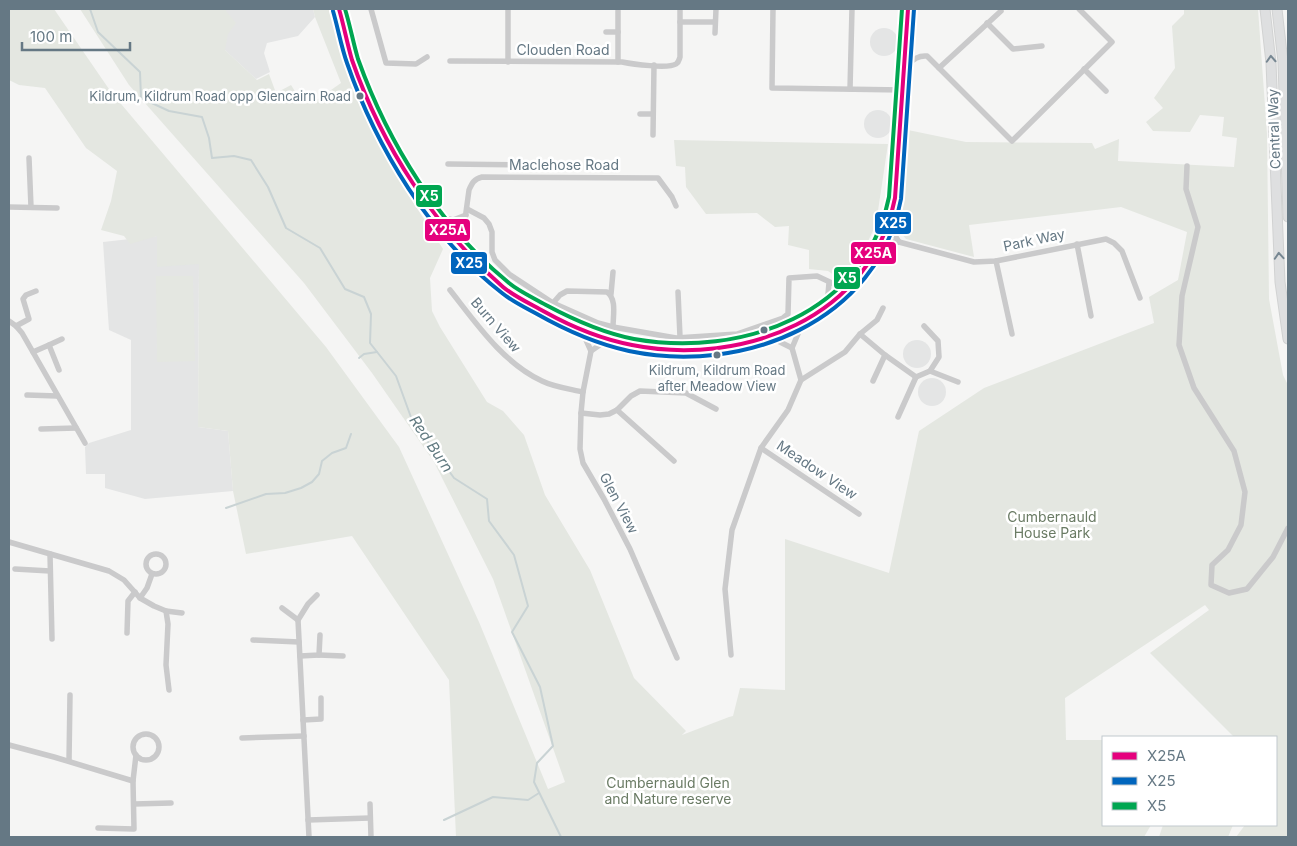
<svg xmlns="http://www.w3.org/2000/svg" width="1297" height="846" viewBox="0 0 1297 846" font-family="Inter,sans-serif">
<rect width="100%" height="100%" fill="#f5f5f4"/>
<!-- built -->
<g fill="#e4e5e5">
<polygon points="181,9 313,9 315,17 298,36 267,43 264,53 270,72 256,79"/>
<circle cx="884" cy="42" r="14"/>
<circle cx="878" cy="124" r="14"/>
<polygon points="157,236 199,264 198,427 228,431 233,491 145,499 105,488 105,474 86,474 85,447 89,443 131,430 131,340 109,330 103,242"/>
<circle cx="917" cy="354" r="14"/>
<circle cx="932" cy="392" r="14"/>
</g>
<!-- green -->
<g fill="#e4e7e1">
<polygon points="9,9 54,9 111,92 326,347 399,447 479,622 548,789 565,782 493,579 434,462 372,373 304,283 129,85 80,9 227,9 226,11 236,23 228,34 225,50 257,80 269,74 276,93 291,85 298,96 304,93 311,104 341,83 315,17 313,9 331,9 355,83 406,191 443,249 430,278 432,311 440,327 487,402 503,411 524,435 545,495 590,570 634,678 686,731 682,735 729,717 733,716 740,688 785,690 785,539 889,573 919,431 984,388 1154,323 1149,297 1178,280 1187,232 1121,207 969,225 974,257 906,239 896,227 908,130 966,142 1092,143 1095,149 1119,139 1118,161 1234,167 1237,138 1222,136 1224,117 1200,115 1190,132 1153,131 1146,122 1163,108 1154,98 1175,68 1172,26 1184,14 1184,9 1258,9 1267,134 1269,299 1283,375 1288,385 1288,837 1236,837 1245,825 1276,825 1276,737 1234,737 1150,653 1209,610 1205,605 1065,698 1066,740 1103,740 1103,825 1151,825 1144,837 456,837 449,680 352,536 246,554 233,491 228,431 198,427 199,264 157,267 157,236 130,244 124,236 101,230 111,201 117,171 86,148 45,88 19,85 9,80"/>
<polygon points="674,140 888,144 876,224 858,263 841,280 828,271 809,269 809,250 788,245 789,226 775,227 757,213 706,214 686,187 685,167 676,166"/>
<polygon points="156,276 193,276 195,361 157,362"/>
<polygon points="1163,825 1233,825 1228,837 1159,837"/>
</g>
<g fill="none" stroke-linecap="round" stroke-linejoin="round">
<!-- stream -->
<g stroke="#c9d3d4" stroke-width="2">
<polyline points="90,9 98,32 140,72 141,98 169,111 202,117 209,138 212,158 234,156 251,160 268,187 286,228 320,248 345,289 364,297 371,314 370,343 396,376 412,420 454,478 487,499 489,521 514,555 528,606 512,632 540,687 553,746 537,763 534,782 561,837"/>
<polyline points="359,358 364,354 377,352"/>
<polyline points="226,508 266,494 285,493 301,488 312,482 319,474 322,461 332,453 346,448 351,434"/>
<polyline points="444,820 493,797 528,800 539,793"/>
</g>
<defs>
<path id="secondary" d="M 339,9 C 344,26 347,45 353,62 C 385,147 434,229 505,288 C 514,295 525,300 535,306 C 600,345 661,358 736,345 C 799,335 856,295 884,237 C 899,204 898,165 901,129 C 903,89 906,49 908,9"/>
<g id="primary">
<polyline points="1265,9 1271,63 1280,282 1288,339"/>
<polyline points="1277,9 1283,62 1288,217"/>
</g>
</defs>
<!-- secondary casing -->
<use href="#secondary" stroke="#d2d3d4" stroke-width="9"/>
<!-- primary casing -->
<use href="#primary" stroke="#d1d2d2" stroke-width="11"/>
<!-- street -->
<g stroke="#cacacb" stroke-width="5.5">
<polyline points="371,9 386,63 416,64 427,57"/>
<polyline points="773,9 772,88 903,90"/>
<polyline points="618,11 618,62"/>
<polyline points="680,22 715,22"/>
<polyline points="987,23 1013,49 1042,46"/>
<polyline points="606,32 618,32"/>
<polyline points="715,33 716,9"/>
<path d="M 450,61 L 622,62 C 632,64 668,69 676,64 C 679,62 679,60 680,57 L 680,9"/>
<polyline points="508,62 508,9"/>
<path d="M 905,67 C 912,61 917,55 927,56 L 1012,141 L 1112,42 L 1079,9"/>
<polyline points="939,68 1001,11"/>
<polyline points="1084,69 1106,91"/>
<polyline points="850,89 852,9"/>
<polyline points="640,114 653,114"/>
<polyline points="653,135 654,65"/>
<polyline points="29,158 31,207"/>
<polyline points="448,164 539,165"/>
<polyline points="1187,166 1186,189 1198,227 1182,296 1179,345 1194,388 1234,451 1245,492 1241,525 1228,550 1212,565 1211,585 1229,593 1247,589 1273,557 1288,528"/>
<polyline points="9,207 57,208"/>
<polyline points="467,209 484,218 489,224 492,232 492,252 495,260 509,274 553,303 598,323 613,327 676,338 737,334 783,318 788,314 789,278 817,276 834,284 855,281"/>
<polyline points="437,216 453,220 466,215"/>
<polyline points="890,221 894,234 899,242"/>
<polyline points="1077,244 1091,316"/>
<polyline points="877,249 891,242 899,242 974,262 996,261 1106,239 1114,243 1122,251 1140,298"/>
<path d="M 466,250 L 463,234 L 469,190 C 472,183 474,179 482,177 L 658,178 L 672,197 L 676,206"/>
<polyline points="996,261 1012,334"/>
<path d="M 450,290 C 476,323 503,363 542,381 C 554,387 570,389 583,392"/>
<polyline points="678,292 680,337"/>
<polyline points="611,294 613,272"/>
<path d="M 553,303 L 560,295 L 567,291 L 607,292 C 617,299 613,316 613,327"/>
<polyline points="827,306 829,283"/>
<polyline points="9,321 16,326 22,333 85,443"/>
<polyline points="16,326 29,319 23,299 26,295 36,291"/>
<polyline points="582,331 591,351"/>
<polyline points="860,334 885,355 916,377 930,371 939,357 938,341 924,326"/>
<polyline points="770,337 792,348"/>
<polyline points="607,340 591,351 583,392 581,413 580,449 583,463 604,499 630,549 677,658"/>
<polyline points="49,345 62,339"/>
<polyline points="33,352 49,345 59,370"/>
<polyline points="930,371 958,382"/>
<polyline points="801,380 845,352 860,334 877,320 883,308"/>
<polyline points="873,381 885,355"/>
<polyline points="27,395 57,396"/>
<polyline points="617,410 674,461"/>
<polyline points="581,413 600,415 609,414 617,410 631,396 640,391 686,393 716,409"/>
<polyline points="898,417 916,377"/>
<polyline points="41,429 76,428"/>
<polyline points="761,448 859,514"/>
<polyline points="9,542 109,571 124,580 140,598 154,606 166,611 182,613"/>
<circle cx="156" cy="564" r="10"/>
<polyline points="50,554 52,639"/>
<polyline points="15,569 50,571"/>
<polyline points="140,598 147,588 152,574"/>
<polyline points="282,608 298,620"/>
<polyline points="166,611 168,624 166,665 169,690"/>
<polyline points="127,633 128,601 135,592"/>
<polyline points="253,640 299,642"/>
<polyline points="319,655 343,656"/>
<polyline points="731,655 725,589 732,530 761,448 788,410 801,380 792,348 803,322"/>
<polyline points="300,656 319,655 320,635"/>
<polyline points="303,720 321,719 321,698"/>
<circle cx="146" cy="747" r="13"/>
<polyline points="242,738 304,736"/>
<polyline points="9,745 54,757 133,781"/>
<polyline points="69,761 70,695"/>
<polyline points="134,804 171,803"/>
<polyline points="370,804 371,837"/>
<polyline points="308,820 370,818"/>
<polyline points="98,828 134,829 133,781 136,755"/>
<polyline points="309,837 298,620 308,604 317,595"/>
</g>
<!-- secondary -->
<use href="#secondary" stroke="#dedfe0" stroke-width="8"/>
<!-- primary -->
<use href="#primary" stroke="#dedfe0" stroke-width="9"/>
<defs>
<path id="bus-1" d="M 339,9 C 344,26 347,43 352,60 C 382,146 434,227 503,287 C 515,297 531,304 545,312 C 572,327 601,339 632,345 C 742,367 872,318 895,198 L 908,9"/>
<path id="bus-2" d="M 333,11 C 338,28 341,46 347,63 C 376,147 431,238 502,293 C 513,302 526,308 537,314 C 567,331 597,344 629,351 C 743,375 878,322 901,199 L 914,9"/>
<path id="bus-3" d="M 345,9 C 350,25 353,42 358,59 C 388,143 439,226 509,283 C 520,292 534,298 546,305 C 574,320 603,333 634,339 C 741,358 866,314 889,197 L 902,9"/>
</defs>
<!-- bus-1 casing -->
<use href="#bus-1" stroke="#fff" stroke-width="8"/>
<!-- bus-2 casing -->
<use href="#bus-2" stroke="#fff" stroke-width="8"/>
<!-- bus-3 casing -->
<use href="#bus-3" stroke="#fff" stroke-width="8"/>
<!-- bus-1 -->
<use href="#bus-1" stroke="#e5007d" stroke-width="4"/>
<!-- bus-2 -->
<use href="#bus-2" stroke="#0065bd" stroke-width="4"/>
<!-- bus-3 -->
<use href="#bus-3" stroke="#00a651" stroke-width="4"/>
</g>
<!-- one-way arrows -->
<defs><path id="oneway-chevron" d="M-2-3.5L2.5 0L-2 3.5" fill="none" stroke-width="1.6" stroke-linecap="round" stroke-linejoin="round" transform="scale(1.25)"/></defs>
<g stroke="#778792">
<use href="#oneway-chevron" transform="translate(1271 59) rotate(-93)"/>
<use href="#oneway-chevron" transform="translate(1279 256) rotate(-94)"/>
</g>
<!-- markers -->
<g fill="#657884" stroke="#fff" stroke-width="2">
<circle cx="360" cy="96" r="4.5"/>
<circle cx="764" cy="330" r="4.5"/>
<circle cx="717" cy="355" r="4.5"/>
</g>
<g text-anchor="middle" stroke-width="5" stroke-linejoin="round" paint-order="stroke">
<!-- bus labels -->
<g font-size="13" fill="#657884" stroke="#fff" text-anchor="end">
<text x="351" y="101">Kildrum, Kildrum Road opp Glencairn Road</text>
<text x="717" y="375" text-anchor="middle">Kildrum, Kildrum Road<tspan x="717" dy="16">after Meadow View</tspan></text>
</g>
<!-- street labels -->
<g font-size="14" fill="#657884" stroke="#fff">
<text x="563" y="55">Clouden Road</text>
<text transform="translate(1274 129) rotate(-92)" y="5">Central Way</text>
<text x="564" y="170">Maclehose Road</text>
<text transform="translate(1034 240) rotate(-12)" y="5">Park Way</text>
<text transform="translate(496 325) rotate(49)" y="5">Burn View</text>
<text transform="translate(817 470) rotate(34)" y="5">Meadow View</text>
<text transform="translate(619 503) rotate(62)" y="5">Glen View</text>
</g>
<!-- park labels -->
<g font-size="14" fill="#6a7b64" stroke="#fff">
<text x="1052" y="522">Cumbernauld<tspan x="1052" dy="16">House Park</tspan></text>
<text x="668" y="788">Cumbernauld Glen<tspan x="668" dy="16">and Nature reserve</tspan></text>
</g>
<!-- water labels -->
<g font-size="15" font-style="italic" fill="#617a80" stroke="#fff">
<text transform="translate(431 444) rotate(56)" y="5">Red Burn</text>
</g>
</g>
<g stroke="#fff" stroke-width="2">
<rect x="415" y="184" width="28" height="24" rx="5" fill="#00a651"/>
<rect x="874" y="211" width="38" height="24" rx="5" fill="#0065bd"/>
<rect x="424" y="218" width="47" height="24" rx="5" fill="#e5007d"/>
<rect x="850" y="241" width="47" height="24" rx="5" fill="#e5007d"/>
<rect x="450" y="251" width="38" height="24" rx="5" fill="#0065bd"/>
<rect x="833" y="266" width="28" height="24" rx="5" fill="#00a651"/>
</g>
<g font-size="14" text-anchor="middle" font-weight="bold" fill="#fff">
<text x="429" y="201">X5</text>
<text x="893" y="228">X25</text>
<text x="448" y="235">X25A</text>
<text x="873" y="258">X25A</text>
<text x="469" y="268">X25</text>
<text x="847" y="283">X5</text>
</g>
<!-- border -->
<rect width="1297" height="846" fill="none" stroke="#657884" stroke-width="20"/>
<!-- legend -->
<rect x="1102" y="736" width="175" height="90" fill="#ffffff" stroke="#c1c9ce"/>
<rect x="1112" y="752" width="25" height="8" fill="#e5007d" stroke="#c1c9ce"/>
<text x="1147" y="761" font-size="15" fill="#657884">X25A</text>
<rect x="1112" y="777" width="25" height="8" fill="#0065bd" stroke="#c1c9ce"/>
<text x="1147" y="786" font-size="15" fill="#657884">X25</text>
<rect x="1112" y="802" width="25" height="8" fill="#00a651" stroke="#c1c9ce"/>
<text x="1147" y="811" font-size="15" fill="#657884">X5</text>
<!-- scale -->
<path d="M22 42v8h108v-8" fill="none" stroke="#657884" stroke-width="2.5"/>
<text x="30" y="42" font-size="15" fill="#657884" stroke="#ffffff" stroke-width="4" paint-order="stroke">100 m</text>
</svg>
